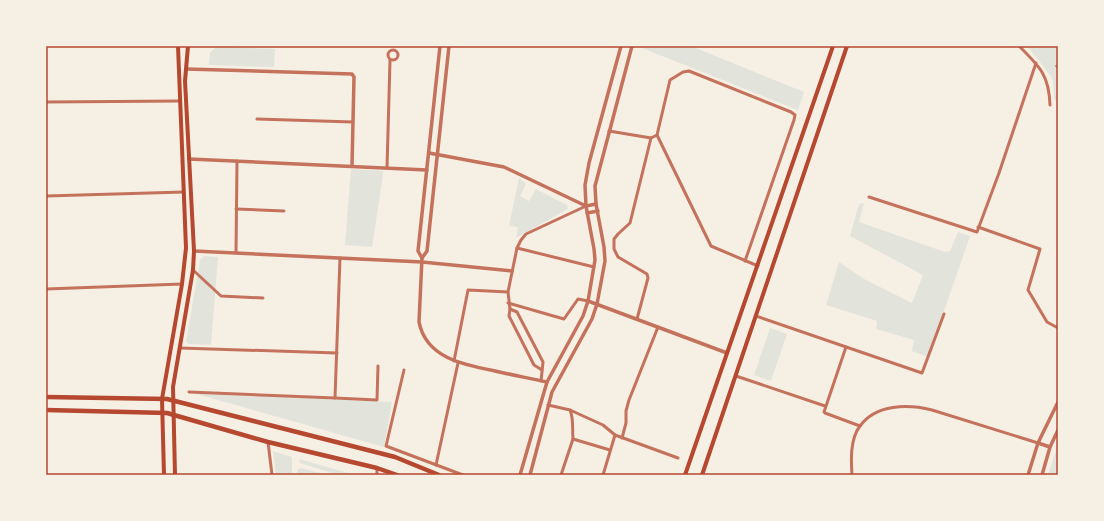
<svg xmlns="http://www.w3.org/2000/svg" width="1104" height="521" viewBox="0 0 1104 521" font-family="'Fira Sans',sans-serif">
<rect width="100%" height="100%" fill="#f6efe4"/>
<!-- green -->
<g fill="#e2e4dc">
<polygon points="642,46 691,46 804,92 798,110 642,48"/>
<polygon points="1027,46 1058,46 1058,102 1054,99 1053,81 1051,76"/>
<polygon points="216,47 275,49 274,67 209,65 210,53"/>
<polygon points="351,169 383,171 382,182 372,247 345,245"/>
<polygon points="519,178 526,184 520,196 529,201 536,189 567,205 568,209 516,238 518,227 509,226"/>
<polygon points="864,203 859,222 945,252 950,251 958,232 970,236 928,357 912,351 914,340 876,329 877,321 826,305 839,262 864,279 912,303 923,275 850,236 859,204"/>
<polygon points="204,256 218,257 211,345 189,344 186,342 200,260"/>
<polygon points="770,328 787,334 771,381 754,375"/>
<polygon points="193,393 392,402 384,447"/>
<polygon points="1058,444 1058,475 1048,475"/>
<polygon points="273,451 292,457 292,475 276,475"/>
<polygon points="299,459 355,475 338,475 300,463"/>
<polygon points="301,468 328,475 296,475 298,469"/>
</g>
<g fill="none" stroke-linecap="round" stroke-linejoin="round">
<!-- minor -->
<g stroke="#c5725c" stroke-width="3">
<path d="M 1019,46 C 1040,67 1049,75 1050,105"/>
<circle cx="393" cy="55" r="5"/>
<polyline points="46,102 180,101"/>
<polyline points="257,119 353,122"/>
<polyline points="609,131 651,138 657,135 670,80 683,72 689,71 791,112 795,115 794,120 745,261"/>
<polyline points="657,135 711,246 758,266"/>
<polyline points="387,168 390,60"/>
<polyline points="46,196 184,192"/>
<polyline points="869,197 977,232 999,173 1036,63"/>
<polyline points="236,209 284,211"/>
<polyline points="978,227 1040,249 1028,290 1047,322 1058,328"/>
<polyline points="517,248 521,240 526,234 586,206"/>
<polyline points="236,253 237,161"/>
<polyline points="193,270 221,296 263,298"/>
<polyline points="46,289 182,284"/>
<polyline points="508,303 564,319 578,299 588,301"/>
<polyline points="510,309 517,312 543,362 541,381"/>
<polyline points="756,316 922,373 944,314"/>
<polyline points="637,319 648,278 647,274 618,257 614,249 614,239 618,234 630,223 651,138"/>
<polyline points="846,347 824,412 825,413 860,426"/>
<polyline points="180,348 337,353"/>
<polyline points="454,361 468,290 508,292"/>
<polyline points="404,370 386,446 463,475"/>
<polyline points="542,370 534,365 509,316 510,309 508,292 517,248 594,267"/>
<polyline points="736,376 825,406"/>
<polyline points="189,392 335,398 340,258"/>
<polyline points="335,398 377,400 378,366"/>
<path d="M 548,405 L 570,410 C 574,419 572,429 573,439"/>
<polyline points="570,410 603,425 615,435"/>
<polyline points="622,438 626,423 626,411 629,400 658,327"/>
<polyline points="268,442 272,475"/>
<polyline points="436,465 458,363"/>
<polyline points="377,475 377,468"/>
<polyline points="561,475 573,439 610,450"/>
<polyline points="603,475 615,435 678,458"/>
<path d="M 852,475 C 851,460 850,439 860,426 C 876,404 908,404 932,410 L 1038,443"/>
</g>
<!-- tertiary -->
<g stroke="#c5725c" stroke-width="3.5">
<path d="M 440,46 L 418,251 L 422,258 L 419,322 C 426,358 464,365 495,371 C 512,375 529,378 547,382"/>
<polyline points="186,69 352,74 354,77 352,166"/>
<polyline points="429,153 504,167 586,206 596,204"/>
<polyline points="189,159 427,170"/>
<polyline points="587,213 598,211"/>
<polyline points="194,251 422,262 512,271"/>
<polyline points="422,258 427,251 449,46"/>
<polyline points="588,301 727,353"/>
<polyline points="1038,443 1050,447"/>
<polyline points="520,475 547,382 583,316 588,301 595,260 594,249 586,206 585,185 589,163 621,46"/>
<polyline points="530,475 552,392 592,319 597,304 605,261 604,247 596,204 595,186 632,46"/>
<polyline points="1028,475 1038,443 1058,402"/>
<polyline points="1042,475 1050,447 1058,430"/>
</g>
<!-- secondary -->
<g stroke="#b5482f" stroke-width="4">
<polyline points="164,475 162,399 182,284 186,248 178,46"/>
<polyline points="175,475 173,387 193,270 194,251 185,81 188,46"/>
<polyline points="685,475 833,46"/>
<polyline points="702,475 847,46"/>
</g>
<!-- primary -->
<g stroke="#b5482f" stroke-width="4.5">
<polyline points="46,397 167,399 395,457 439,475"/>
<polyline points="46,410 167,413 268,442 377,468 397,475"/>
</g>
<!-- rail -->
<polyline stroke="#cf8b77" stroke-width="2" points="1056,66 1058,67"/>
</g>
<!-- border -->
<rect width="1104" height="521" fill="none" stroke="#f6efe4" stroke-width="94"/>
<rect x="47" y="47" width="1010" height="427" fill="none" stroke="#b5482f" stroke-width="1.5"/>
</svg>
